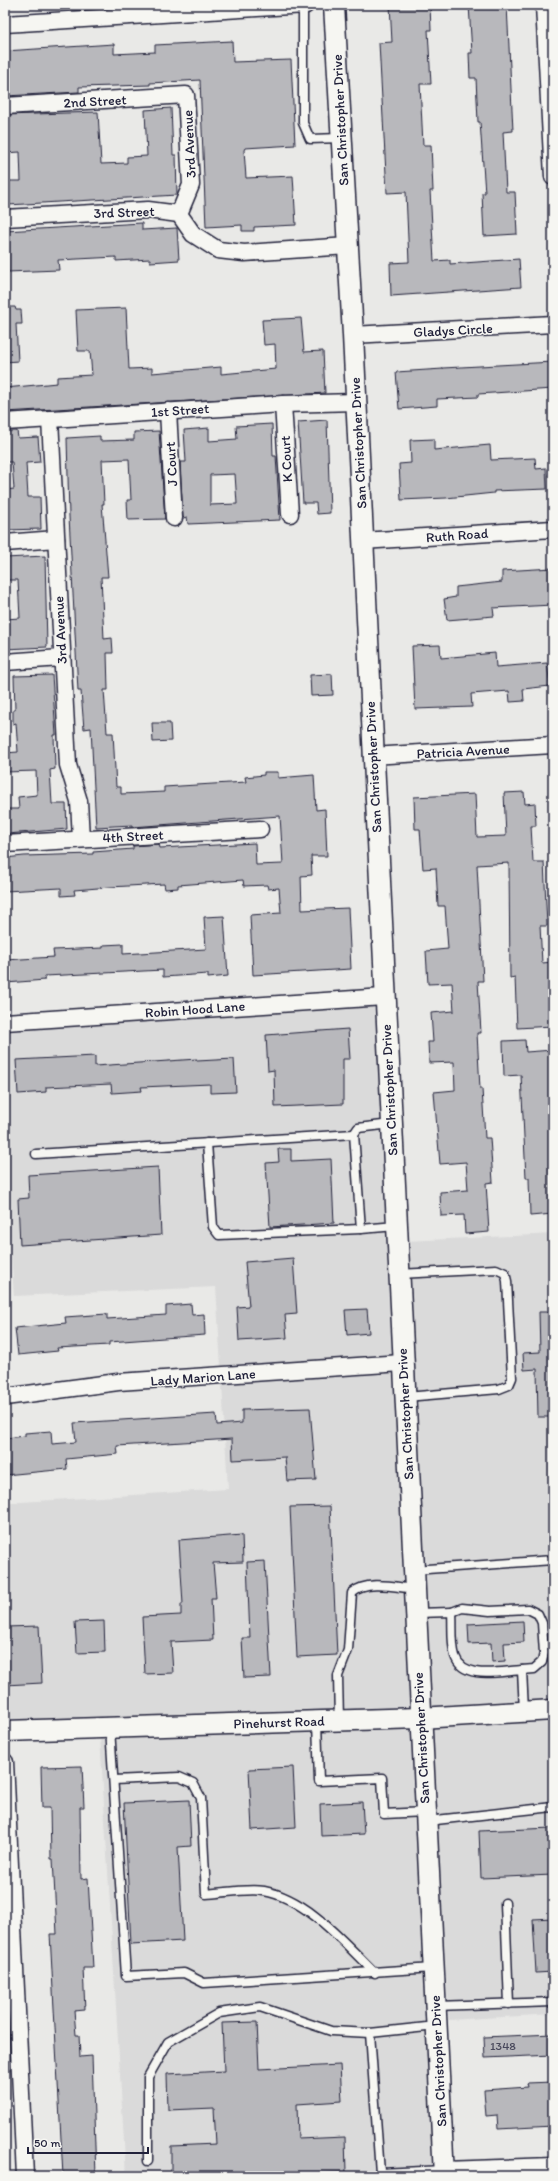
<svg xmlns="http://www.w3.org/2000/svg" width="558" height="2181" viewBox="0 0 558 2181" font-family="Itim,sans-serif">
<rect width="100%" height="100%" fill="#e9e9e7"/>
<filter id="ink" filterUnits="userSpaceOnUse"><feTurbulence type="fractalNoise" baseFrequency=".025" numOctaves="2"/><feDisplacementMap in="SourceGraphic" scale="8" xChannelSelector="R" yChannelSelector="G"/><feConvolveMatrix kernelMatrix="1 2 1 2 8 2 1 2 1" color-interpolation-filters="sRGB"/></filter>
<g filter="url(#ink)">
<!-- built -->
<g fill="#dadada">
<polygon points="376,1006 393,1356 221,1367 216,1287 14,1296 5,1165 5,1030"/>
<polygon points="553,1234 553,1701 429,1709 406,1241"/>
<polygon points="394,1372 410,1710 5,1723 5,1503 228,1489 222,1384"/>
<polygon points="553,1718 553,2014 449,2020 430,1726"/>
<polygon points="411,1726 434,2176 126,2176 100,1736"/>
</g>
<!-- building -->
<g fill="#b8b8bc" stroke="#22223b" fill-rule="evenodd">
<polygon points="390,5 430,5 431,30 428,30 431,84 420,84 423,145 431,145 433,191 430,191 434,261 450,260 450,264 519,259 521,287 391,296 390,263 409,262 406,192 387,193 379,43 392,42"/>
<polygon points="469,5 507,5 513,131 503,132 506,192 515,192 517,234 484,236 482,193 485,193 480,122 478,122 476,78 470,78 469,53 472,53"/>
<polygon points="232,41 233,62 291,60 295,145 245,148 244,150 246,178 293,176 296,225 254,227 254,231 242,231 242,225 206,227 200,80 150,83 150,85 79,87 79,92 5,96 5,51 114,44 114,54 155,52 155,45"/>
<polygon points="171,108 173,155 176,155 177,195 8,205 7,181 21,181 20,152 5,153 5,115 98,112 101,164 127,163 127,157 147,156 145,110"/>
<polygon points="142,223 142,230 177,228 179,260 150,262 150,259 116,261 116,257 58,260 59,270 7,272 5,231"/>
<polygon points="5,307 15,307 16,310 21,310 22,324 16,324 18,361 5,362"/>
<polygon points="126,308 129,369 152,368 152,373 221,367 221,374 276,369 275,344 264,345 262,320 301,318 304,352 323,351 325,393 5,412 5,388 57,383 57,377 92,375 90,351 78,351 76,310"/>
<polygon points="553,362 553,389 478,394 478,397 437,399 437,406 399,409 396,372 443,369 443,368"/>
<polygon points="327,420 330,513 317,514 316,503 303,503 298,422"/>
<path d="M 272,424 L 273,456 L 276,456 L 280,520 L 188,524 L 187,517 L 183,518 L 180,462 L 186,462 L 184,430 L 209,428 L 209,441 L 237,439 L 236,426 ZM 235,474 L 237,504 L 210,505 L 210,475 Z"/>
<polygon points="5,431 17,431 18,438 38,437 40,462 26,463 28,497 40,497 41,529 5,530 5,490 14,489 12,462 5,462"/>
<polygon points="159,431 165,519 128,520 127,500 131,500 129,459 102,460 104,504 102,504 108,577 101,577 104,639 112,638 113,653 107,653 108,690 104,690 107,733 113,733 116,787 121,787 121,794 164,792 164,787 246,782 245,777 264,775 264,772 278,772 278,778 314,775 316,810 325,809 327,856 311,856 312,875 301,876 302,910 348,908 351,969 253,975 250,915 281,913 279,888 268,889 267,885 244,886 243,880 178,885 178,888 165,889 164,884 110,887 74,890 75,895 61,896 61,888 5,891 5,858 24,856 93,854 93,852 133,849 133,846 159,844 160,848 255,843 256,865 283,864 280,816 132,827 132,825 96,827 91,728 84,729 81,691 78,691 69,516 67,438 100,436 100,441 134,440 134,432"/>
<polygon points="434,439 434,450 490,445 491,460 535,458 536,469 546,468 547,489 494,491 494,493 446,498 401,500 399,464 411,463 410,440"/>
<polygon points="45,556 47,647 5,649 5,619 20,618 18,580 5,580 5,558"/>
<polygon points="553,568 553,605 493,608 494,616 447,620 444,599 456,597 456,587 502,582 502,571"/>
<polygon points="440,645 441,658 495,653 496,667 547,663 550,686 523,689 524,701 510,702 509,691 471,694 472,707 415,709 412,646"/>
<polygon points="332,674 333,695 311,696 310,675"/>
<polygon points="52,675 56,735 54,735 55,769 50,770 52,804 66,804 67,829 7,834 5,809 19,809 18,797 37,795 36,771 5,772 5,753 18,752 16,723 13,724 13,710 15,710 14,676"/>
<polygon points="152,723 170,723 171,741 153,742"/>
<polygon points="524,792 525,804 535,803 536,826 531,826 533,862 544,862 547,926 540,926 542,963 553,962 553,1026 517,1028 515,977 510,978 509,863 477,865 483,981 478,981 481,1033 477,1033 480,1089 482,1089 485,1138 490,1138 493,1182 486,1183 489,1232 465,1234 464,1215 441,1216 440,1192 468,1190 466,1162 440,1164 434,1092 455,1090 454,1062 429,1063 428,1042 433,1042 431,1013 454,1011 452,983 428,984 426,951 448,949 445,906 438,906 436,868 423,869 420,829 415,829 414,797 475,794 477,837 506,836 504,793"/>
<polygon points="224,916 228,976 208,978 208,974 163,977 163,970 45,976 45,980 6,983 5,960 54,957 53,950 103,948 103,945 123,944 123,954 206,949 204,917"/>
<polygon points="348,1029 350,1059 343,1059 343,1104 275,1107 274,1070 268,1071 266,1035"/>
<polygon points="525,1040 526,1052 553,1050 553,1214 530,1216 529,1178 526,1178 521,1075 504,1076 503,1041"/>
<polygon points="95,1056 95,1066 197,1059 197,1061 234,1059 236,1092 210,1093 210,1084 141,1087 142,1091 112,1093 111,1084 46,1087 46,1092 18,1094 16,1060"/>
<polygon points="278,1149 291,1149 291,1161 331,1159 334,1223 270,1227 266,1163 279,1162"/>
<polygon points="158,1167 161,1235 20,1245 18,1199 29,1198 28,1175"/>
<polygon points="293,1258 297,1314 285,1315 287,1338 239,1341 237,1307 249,1306 245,1262"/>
<polygon points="191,1304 192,1315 204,1314 205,1335 109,1342 109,1345 57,1348 58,1351 18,1355 15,1328 66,1323 65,1317 107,1314 107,1319 166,1315 166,1306"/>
<polygon points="367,1309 369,1333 347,1335 345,1310"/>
<polygon points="539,1312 553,1312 553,1417 538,1417 537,1369 524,1370 523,1353 540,1352"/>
<polygon points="310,1408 316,1480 287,1481 285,1457 233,1460 232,1439 117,1446 118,1454 66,1459 67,1469 5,1475 5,1438 25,1436 25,1433 51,1431 52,1444 76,1442 74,1423 216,1414 217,1425 242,1423 242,1410"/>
<polygon points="330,1506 337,1655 297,1657 290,1507"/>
<polygon points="242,1535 243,1562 213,1563 216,1598 211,1598 213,1640 171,1642 173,1673 145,1674 142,1617 181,1615 181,1604 183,1604 179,1540"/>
<polygon points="265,1561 271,1677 244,1678 242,1638 250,1638 247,1562"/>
<polygon points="104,1621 105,1652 77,1653 75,1622"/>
<polygon points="523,1621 524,1642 504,1643 505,1661 492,1662 491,1643 469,1644 468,1624"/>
<polygon points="39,1626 42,1683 5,1685 5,1627"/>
<polygon points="82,1766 84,1807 80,1807 81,1879 88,1878 93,1968 83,1968 85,2010 74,2011 76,2035 79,2035 80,2057 92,2056 96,2176 63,2176 50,1934 57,1934 53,1859 51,1859 50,1808 42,1808 41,1767"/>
<polygon points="293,1767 296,1827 252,1830 249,1769"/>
<polygon points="189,1800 191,1846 178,1847 183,1941 131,1944 124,1803"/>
<polygon points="362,1802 364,1834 321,1836 320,1804"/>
<polygon points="553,1828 553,1875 481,1878 479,1831"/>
<polygon points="553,1918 553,1972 536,1973 533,1919"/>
<polygon points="257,2022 259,2069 340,2065 342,2101 297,2104 298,2139 345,2137 346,2172 285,2176 171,2176 171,2146 216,2144 214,2108 168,2110 167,2074 224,2071 222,2023"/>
<polygon points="553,2034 553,2055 485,2058 484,2037"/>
<polygon points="553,2082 553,2126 498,2129 497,2115 486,2116 484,2090 528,2087 527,2083"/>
</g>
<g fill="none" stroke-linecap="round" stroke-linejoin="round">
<defs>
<g id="service">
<polyline points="303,5 303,123 310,139 341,138"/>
<polyline points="391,1124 358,1128 354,1134 361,1229 396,1226"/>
<polyline points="207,1143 213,1227 219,1235 361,1229"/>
<polyline points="36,1154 354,1134"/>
<polyline points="399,1274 496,1269 505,1273 507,1281 512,1378 509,1385 499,1389 406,1397"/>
<polyline points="413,1570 553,1560"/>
<polyline points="452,1612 462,1608 490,1611 528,1609 538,1614 542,1623 544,1653 542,1662 534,1669 522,1670"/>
<path d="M 416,1613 L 452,1612 C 453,1626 451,1643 455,1656 C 463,1681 501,1671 522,1670 L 524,1711"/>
<path d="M 339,1720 L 338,1676 L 348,1650 L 352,1593 C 367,1580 395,1587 414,1589"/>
<polyline points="317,1722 319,1781 382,1778 384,1814 425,1812"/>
<polyline points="110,1728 126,1976 184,1973 204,1983 433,1968"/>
<path d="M 114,1780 L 179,1777 L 193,1783 L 201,1798 L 206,1894 C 223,1893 248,1888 264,1891 C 308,1899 344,1943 375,1973"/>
<polyline points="427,1821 553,1807"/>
<polyline points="505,1903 509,2004"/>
<polyline points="436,2006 553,2002"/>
<polyline points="370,2033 380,2173 444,2170"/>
<polyline points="148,2161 148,2077 168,2042 219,2013 260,2007 331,2031 370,2033 436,2026"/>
</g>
<g id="minor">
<polyline points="544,5 553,177"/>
<polyline points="5,24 306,5"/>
<polyline points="5,106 186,95 191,185 179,214"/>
<polyline points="5,218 148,210 179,214 193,234 218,250 244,253 348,246"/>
<polyline points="353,335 553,324"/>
<polyline points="283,404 290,514"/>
<polyline points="168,411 174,518"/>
<polyline points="50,419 68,765 79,801 81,839"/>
<polyline points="5,422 283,404 356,402"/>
<polyline points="362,541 553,529"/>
<polyline points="5,543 56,539"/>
<polyline points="5,662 61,658"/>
<polyline points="372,756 553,745"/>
<polyline points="5,844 260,829"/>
<polyline points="5,1022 384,997"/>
<polyline points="5,1397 118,1382 402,1363"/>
<polyline points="5,1762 25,2176"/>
<polyline points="444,2170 553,2166"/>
</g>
<g id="tertiary">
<polyline points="334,5 353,335 444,2176"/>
<polyline points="5,1731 420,1718 553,1710"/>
</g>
</defs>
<!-- service casing -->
<use href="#service" stroke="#22223b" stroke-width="11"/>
<!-- minor casing -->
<use href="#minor" stroke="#22223b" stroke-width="19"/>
<!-- tertiary casing -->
<use href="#tertiary" stroke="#22223b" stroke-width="23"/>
<!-- service -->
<use href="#service" stroke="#f6f6f2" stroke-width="8"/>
<!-- minor -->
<use href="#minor" stroke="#f6f6f2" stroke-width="16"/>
<!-- tertiary -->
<use href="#tertiary" stroke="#f6f6f2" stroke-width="20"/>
</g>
</g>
<g text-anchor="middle" stroke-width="3" stroke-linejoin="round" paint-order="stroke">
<!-- number labels -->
<g font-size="12" fill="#48485b">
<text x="503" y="2050">1348</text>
</g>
<!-- street labels -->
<g font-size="14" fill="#22223b" stroke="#f6f6f2">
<text transform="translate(95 101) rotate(-3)" y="5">2nd Street</text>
<text transform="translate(340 120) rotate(-93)" y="5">San Christopher Drive</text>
<text transform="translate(189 144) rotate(-93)" y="5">3rd Avenue</text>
<text transform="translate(124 212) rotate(-2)" y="5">3rd Street</text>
<text transform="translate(453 330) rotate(-3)" y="5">Gladys Circle</text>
<text transform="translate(180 410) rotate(-4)" y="5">1st Street</text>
<text transform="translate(358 443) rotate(-93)" y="5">San Christopher Drive</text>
<text transform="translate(286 459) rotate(-93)" y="5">K Court</text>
<text transform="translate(171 464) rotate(-93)" y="5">J Court</text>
<text transform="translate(457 535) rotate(-4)" y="5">Ruth Road</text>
<text transform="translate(60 630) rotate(-93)" y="5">3rd Avenue</text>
<text transform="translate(463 751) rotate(-3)" y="5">Patricia Avenue</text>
<text transform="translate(373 767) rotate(-93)" y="5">San Christopher Drive</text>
<text transform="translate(133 836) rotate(-3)" y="5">4th Street</text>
<text transform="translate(195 1009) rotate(-4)" y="5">Robin Hood Lane</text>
<text transform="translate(389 1090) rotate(-93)" y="5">San Christopher Drive</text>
<text transform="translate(203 1377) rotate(-4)" y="5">Lady Marion Lane</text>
<text transform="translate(405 1414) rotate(-93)" y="5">San Christopher Drive</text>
<text transform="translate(279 1722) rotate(-2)" y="5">Pinehurst Road</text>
<text transform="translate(421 1738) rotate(-93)" y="5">San Christopher Drive</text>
<text transform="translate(438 2061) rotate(-93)" y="5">San Christopher Drive</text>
</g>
</g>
<!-- margin -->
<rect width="558" height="2181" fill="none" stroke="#f6f6f2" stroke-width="20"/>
<rect x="10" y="10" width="538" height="2161" fill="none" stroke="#22223b" stroke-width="1.5" filter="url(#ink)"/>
<!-- scale -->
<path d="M28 2147v6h120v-6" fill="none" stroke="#22223b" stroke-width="2"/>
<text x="34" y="2147" font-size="12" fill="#22223b" stroke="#f6f6f2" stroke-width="3" paint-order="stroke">50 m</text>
</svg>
